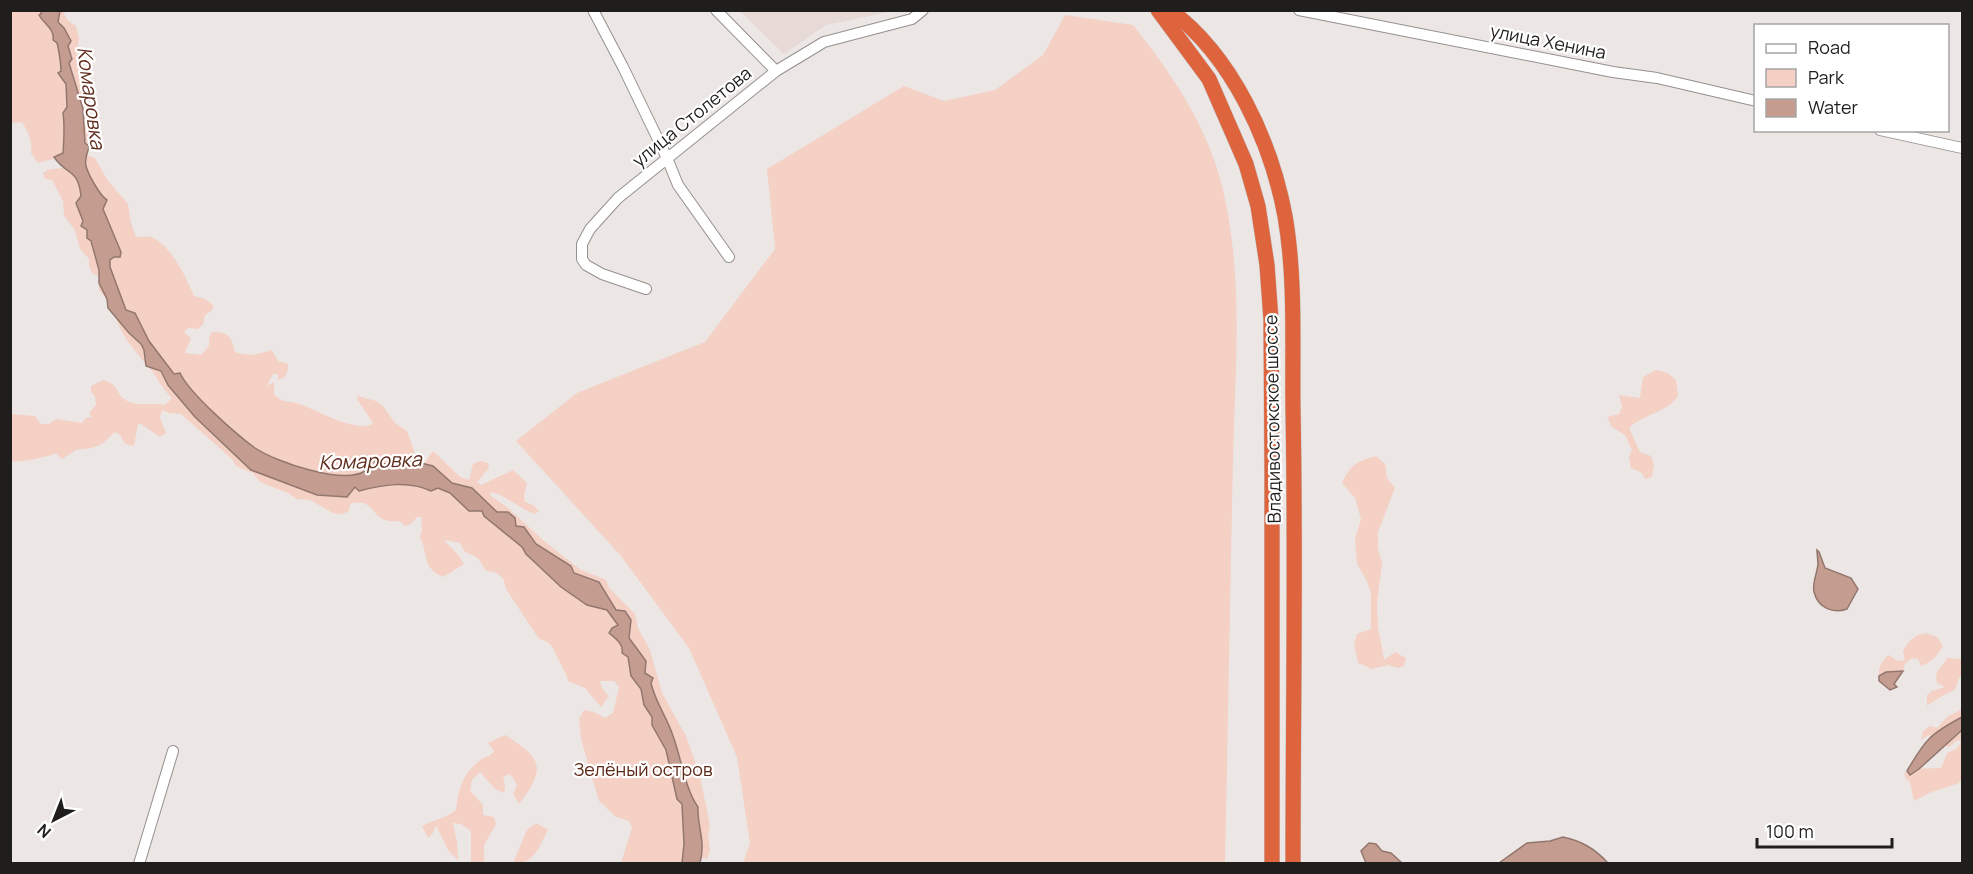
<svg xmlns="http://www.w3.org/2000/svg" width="1973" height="874" viewBox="0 0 1973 874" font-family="Manrope,sans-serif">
<rect width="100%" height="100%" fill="#ece7e5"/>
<!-- built -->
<polygon fill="#e7d9d5" points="740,11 894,11 826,25 784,54"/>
<!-- green -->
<g fill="#f4d0c5">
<path d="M 11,11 L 65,11 L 64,14 L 68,21 L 76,26 L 79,38 L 77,55 L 86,125 L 90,127 L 95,148 L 38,163 L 31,153 C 33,141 28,132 22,122 L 11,123 Z"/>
<path d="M 1065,15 L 1133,25 C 1172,74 1209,128 1223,190 C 1244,279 1235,371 1233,461 C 1230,595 1228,729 1225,863 L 743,863 L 750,843 L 737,757 L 689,648 L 621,556 L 516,441 L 577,393 L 705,342 L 775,249 L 767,169 L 904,86 L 944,101 L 995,90 L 1043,55 Z"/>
<path d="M 86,155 L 95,158 L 108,181 L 128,204 L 131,223 L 136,237 C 140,237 147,236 151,237 C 171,245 186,277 194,296 L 205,299 L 214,306 L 211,311 L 205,315 L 203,325 L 197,329 L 188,328 L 184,332 L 191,338 L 185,353 L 201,355 L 209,346 L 209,337 L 212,332 C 227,331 233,337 234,351 C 246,358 259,354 272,350 L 278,361 L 288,364 C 288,372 287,378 278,380 L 278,374 L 273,374 L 267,386 L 274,382 L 274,394 C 283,404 287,400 299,404 C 316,409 358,435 373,423 L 357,399 L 358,396 L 376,401 L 383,406 L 395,423 L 407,431 L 414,451 L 415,457 L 413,461 L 424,464 L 433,451 L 460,477 L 469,480 L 473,464 L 480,461 L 488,463 L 489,468 L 477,482 L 481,485 L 513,470 L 527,483 L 524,496 L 525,502 L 533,505 L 539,511 L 534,514 C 519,508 507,496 491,492 L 491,496 L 507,507 L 544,541 L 581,570 L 606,580 L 609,588 L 635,614 L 638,628 L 650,650 L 662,693 L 686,736 L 700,776 L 710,826 L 708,836 L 710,851 L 707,859 L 682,853 L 682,863 L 621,863 L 632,828 L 629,821 L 616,817 L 599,801 L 581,739 L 579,719 L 584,710 L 594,712 L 605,718 L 613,713 L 619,687 L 614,681 L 600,681 L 602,688 L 609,696 L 601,707 L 585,688 L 568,681 C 566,672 562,667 558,659 C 553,648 551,641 539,639 L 506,589 L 503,578 L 495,572 L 486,571 L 478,558 L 464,551 L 460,543 L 444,540 L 459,556 L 464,564 L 443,577 C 421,567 429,555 420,537 L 422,530 L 421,517 L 417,517 L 411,524 L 405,526 L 400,521 C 368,525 378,496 350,504 L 349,511 L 343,514 L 333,513 L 310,500 L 297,499 L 288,493 L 260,482 L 253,473 L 236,466 L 232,459 L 181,414 L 169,413 L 162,410 L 160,418 L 166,433 L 160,437 L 141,424 L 138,424 L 134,446 L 125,444 L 120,435 L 115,432 L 102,444 L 92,448 L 76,450 L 62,459 L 56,453 C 48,457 19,463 11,461 L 11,414 L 35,416 L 41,424 L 49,424 L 56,419 L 82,423 L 86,418 L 92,417 L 89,413 L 96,405 L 95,396 L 91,392 L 91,386 L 103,380 C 120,384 115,395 127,401 C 137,407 153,402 165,405 L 172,398 C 163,390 159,380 152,371 C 140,357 121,336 116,318 L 111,313 L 108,308 L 107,299 L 99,290 L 98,276 L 93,274 L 89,266 L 89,259 L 80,249 L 75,230 L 64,216 L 63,201 L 52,180 L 45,179 L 43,173 L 48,170 L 63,168 Z"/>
<path d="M 1656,370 L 1668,373 L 1676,380 L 1678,396 C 1665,414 1643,414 1629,428 L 1640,452 L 1651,456 L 1654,465 L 1652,477 L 1645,479 L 1642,473 L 1631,468 L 1629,457 L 1632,450 L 1625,435 L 1612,427 L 1607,417 L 1619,414 L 1622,407 L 1619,395 L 1640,398 L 1643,377 Z"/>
<path d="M 1376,456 L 1385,464 L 1387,478 L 1395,488 L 1378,532 L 1378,548 L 1382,563 L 1377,603 L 1378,627 L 1384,660 L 1395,652 L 1406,658 L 1404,666 L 1398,668 L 1388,665 L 1372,669 L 1358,663 L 1354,644 L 1357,634 L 1371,629 L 1371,593 L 1367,581 L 1357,564 L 1355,539 L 1361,519 L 1355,498 L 1342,483 C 1351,464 1357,461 1376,456 Z"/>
<path d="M 1926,633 L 1937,637 L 1943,646 C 1937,656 1932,662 1921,666 L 1918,659 L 1912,658 L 1905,664 L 1903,671 L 1886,672 L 1879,676 C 1878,668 1882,660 1889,655 L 1897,661 L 1905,660 L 1903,651 C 1908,641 1914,635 1926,633 Z"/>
<path d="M 1947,658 L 1962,659 L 1962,674 L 1959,678 L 1955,690 C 1950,691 1932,702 1927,706 L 1927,695 L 1932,691 L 1945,687 L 1937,683 C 1934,669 1941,670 1947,658 Z"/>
<polygon points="1962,709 1962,741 1958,740 1949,747 1937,744 1936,738 1929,735 1921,740 1923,731 1930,726 1937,728 1947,717"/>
<path d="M 505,735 C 542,758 547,768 519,804 L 513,794 L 517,785 L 510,774 L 503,777 L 505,785 L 504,793 L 495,789 L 480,772 L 472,780 L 470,791 L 483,805 L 483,815 L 494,817 L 496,824 L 484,845 L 484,863 L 471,864 L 471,831 L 461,824 L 453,823 L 457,842 L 458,860 L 448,850 L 436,825 L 433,833 L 428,838 L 422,826 C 434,820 446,818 456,810 C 458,789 464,771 482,759 C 487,756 490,757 494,751 L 488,743 Z"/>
<polygon points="1962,741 1962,779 1959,783 1929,793 1914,801 1910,782 1906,779 1904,773 1911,769 1941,768 1947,753 1956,749"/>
<path d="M 536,823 L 548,830 C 538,848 535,864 513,863 L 527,830 Z"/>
</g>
<!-- water -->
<g fill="#c49d90" stroke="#93776e" stroke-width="1.5">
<path d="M 41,11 L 60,11 L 58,22 L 64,28 L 71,41 L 68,46 L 72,59 L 69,63 L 83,109 L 85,143 L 89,146 C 88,153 84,158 86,166 C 88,174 100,196 107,200 L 103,209 L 121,252 L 120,257 L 114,257 L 110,260 L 110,267 L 126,310 L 135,313 L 149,341 L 174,374 L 180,373 C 189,393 237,435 255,448 C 276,462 343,485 365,471 L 359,467 L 347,467 L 357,459 L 365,457 L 383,464 L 413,461 L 433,466 L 452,483 L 472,488 L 497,512 L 508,512 L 515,518 L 516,526 L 524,527 L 536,544 L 571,566 L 574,573 L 599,582 L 616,610 L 625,611 L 631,620 L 629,638 L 646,661 L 645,673 L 653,678 L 651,683 C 655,702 667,717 673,736 C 681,757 685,789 698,807 C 697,827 706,840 700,863 L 682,863 L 684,844 L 682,804 L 677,799 L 666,750 L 652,725 L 652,717 L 644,705 L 641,689 L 631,676 L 628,657 L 622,653 C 624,644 615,638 609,633 L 612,628 L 618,625 L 607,610 L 587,605 L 561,587 L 526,554 L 522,547 L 484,516 L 482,511 L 469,511 L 450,493 L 438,488 L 431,491 C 408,480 382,485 359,491 L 355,487 L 347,497 L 317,495 L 251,470 L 195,417 L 168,385 L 161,371 L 146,366 L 144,350 L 141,344 L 129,333 L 108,308 L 107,299 L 99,283 L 99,270 L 91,241 L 87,238 L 87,230 L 81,226 L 83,221 L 76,203 L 81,196 C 78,168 67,176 54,157 L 63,153 C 64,139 65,126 63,113 L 67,107 L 66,84 L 58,73 L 61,71 C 61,65 59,50 57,43 L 53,40 C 55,29 44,24 39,15 L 41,14 Z"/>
<path d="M 1817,550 L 1819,552 L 1825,568 L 1851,578 L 1858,589 L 1847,609 C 1833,614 1818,608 1814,592 C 1812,583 1817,574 1818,564 C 1818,560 1817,555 1817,550 Z"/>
<polygon points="1903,671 1894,684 1897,687 1890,690 1879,681 1879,676 1886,672"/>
<path d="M 1962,717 L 1962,730 L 1919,769 L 1910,775 L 1907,771 C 1925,740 1930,734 1962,717 Z"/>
<path d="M 1563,837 C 1582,841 1595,849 1608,863 L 1499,863 L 1527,843 L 1550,841 Z"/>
<polygon points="1369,843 1376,844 1382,851 1391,853 1402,863 1366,863 1361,851"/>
</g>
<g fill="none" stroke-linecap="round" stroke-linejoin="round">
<defs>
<g id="minor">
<polyline points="593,10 623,67 667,158 678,185 729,257"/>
<polyline points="716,10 776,71"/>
<polyline points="1299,10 1613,72 1657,78 1756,101"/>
<polyline points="1880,130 1962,148"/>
<polyline points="646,289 602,274 586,265 582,259 582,244 590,229 618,198 776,71 824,42 912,19 923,10"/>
<polyline points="139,864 173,751"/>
</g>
<g id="highway">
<polyline points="1158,10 1209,79 1246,164 1258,206 1267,265 1271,320 1272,473 1272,864"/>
<path d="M 1170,10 C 1232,56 1271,141 1285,216 C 1296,279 1292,346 1293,410 C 1296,561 1293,712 1293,864"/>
</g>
</defs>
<!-- minor casing -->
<use href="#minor" stroke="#95908e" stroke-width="12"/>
<!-- highway casing -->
<use href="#highway" stroke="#c5c4c4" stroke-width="16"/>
<!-- minor -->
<use href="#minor" stroke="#fff" stroke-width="10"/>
<!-- highway -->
<use href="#highway" stroke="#dd643c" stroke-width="15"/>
</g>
<g text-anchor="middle" stroke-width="4.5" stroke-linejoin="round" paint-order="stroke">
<!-- street labels -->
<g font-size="18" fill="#201e1d" stroke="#fff">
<text transform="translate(1548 42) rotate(11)" y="6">улица Хенина</text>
<text transform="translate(692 117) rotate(-39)" y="6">улица Столетова</text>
<text transform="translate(1273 419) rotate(-91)" y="6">Владивостокское шоссе</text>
</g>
<!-- park labels -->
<g font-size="18" fill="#5b2717" stroke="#fff">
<text x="643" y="776">Зелёный остров</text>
</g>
<!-- water labels -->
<g font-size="20" font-style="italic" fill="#602c1c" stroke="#fff">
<text transform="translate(91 98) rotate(82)" y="7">Комаровка</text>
<text transform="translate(370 461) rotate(-2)" y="7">Комаровка</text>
</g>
</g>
<!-- border -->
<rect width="1973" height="874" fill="none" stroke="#201e1d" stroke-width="24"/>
<!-- legend -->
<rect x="1754" y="24" width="195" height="108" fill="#ffffff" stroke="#a6a5a5" stroke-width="1.5"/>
<rect x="1766" y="44" width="30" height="9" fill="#ffffff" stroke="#a6a5a5" stroke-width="1.5"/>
<text x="1808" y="54" font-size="18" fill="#201e1d">Road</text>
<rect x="1766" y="69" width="30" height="18" fill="#f4d0c5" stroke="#a6a5a5" stroke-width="1.5"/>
<text x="1808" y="84" font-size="18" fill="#201e1d">Park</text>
<rect x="1766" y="99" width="30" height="18" fill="#c49d90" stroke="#a6a5a5" stroke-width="1.5"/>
<text x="1808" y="114" font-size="18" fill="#201e1d">Water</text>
<!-- north arrow -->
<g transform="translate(54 820) rotate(222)" stroke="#ffffff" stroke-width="4.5" paint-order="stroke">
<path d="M0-4.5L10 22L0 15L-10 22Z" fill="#201e1d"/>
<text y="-9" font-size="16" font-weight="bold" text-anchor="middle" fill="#201e1d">N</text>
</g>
<!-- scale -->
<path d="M1757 838v9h135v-9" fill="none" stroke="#201e1d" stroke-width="3"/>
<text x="1766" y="838" font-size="18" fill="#201e1d" stroke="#ffffff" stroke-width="4.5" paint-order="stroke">100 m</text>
</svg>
